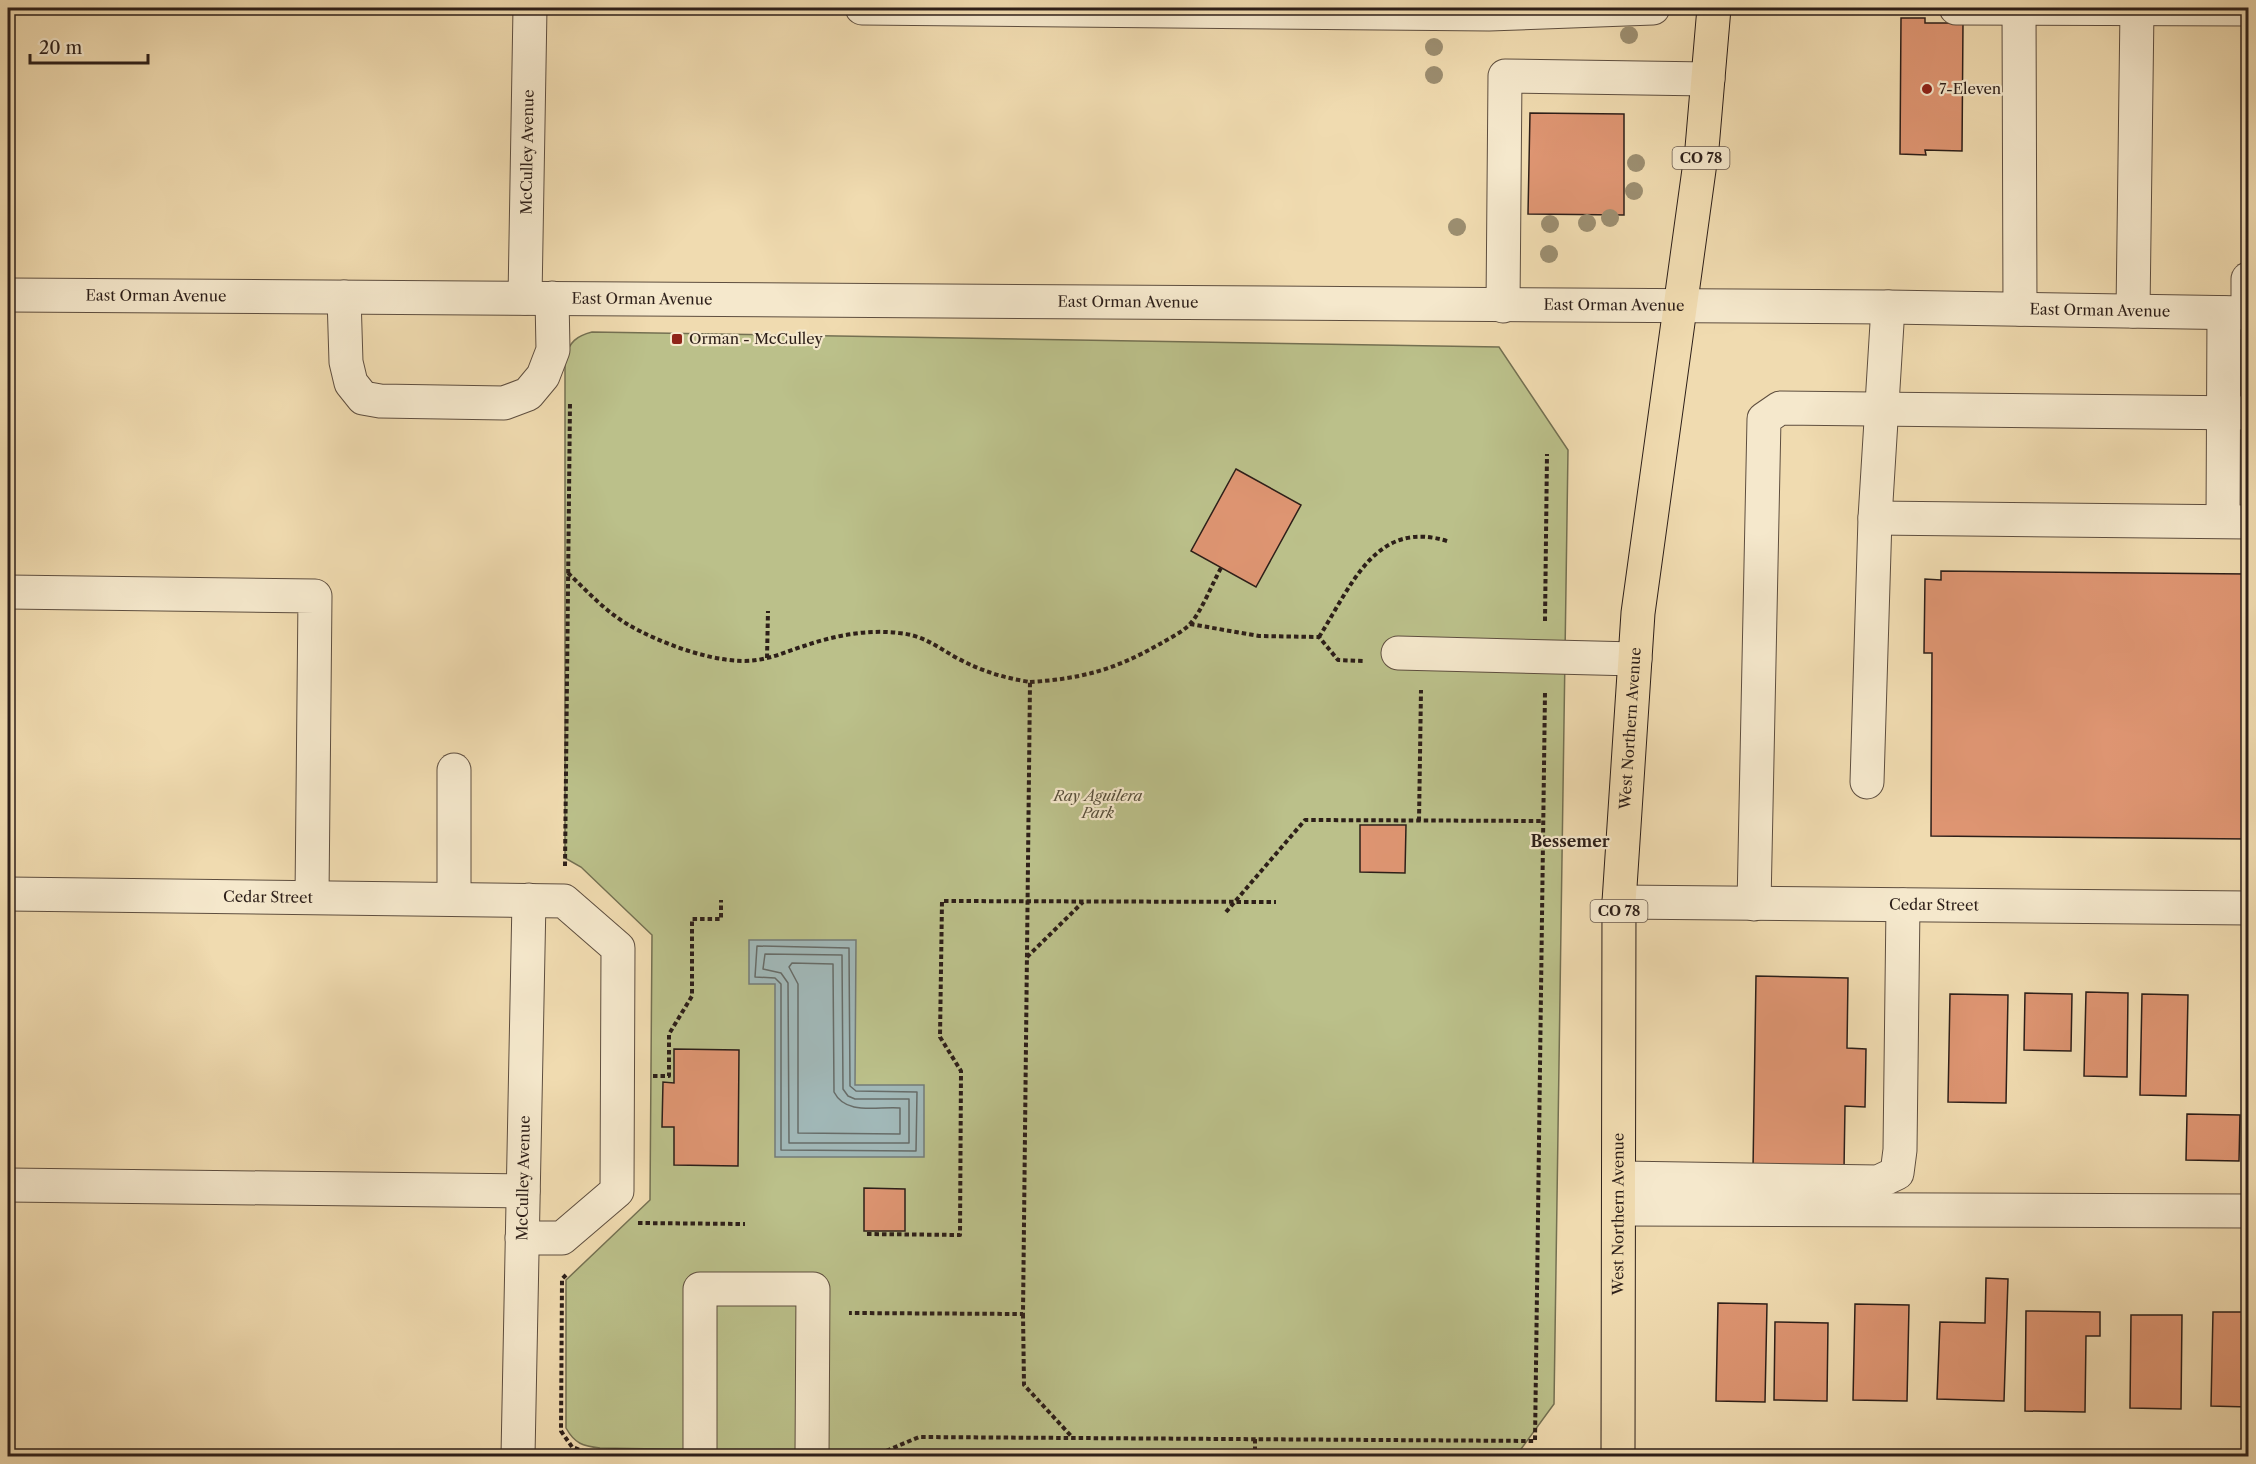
<svg xmlns="http://www.w3.org/2000/svg" width="2256" height="1464" viewBox="0 0 2256 1464" font-family="'Libre Caslon Text',serif">
<rect width="100%" height="100%" fill="#f0dbb0"/>
<filter id="stains"><feTurbulence type="fractalNoise" baseFrequency=".00333" numOctaves="4"/><feColorMatrix values="0 0 0 0 .2 0 0 0 0 .09 0 0 0 0 .02 0 0 0 .5 -.17"/></filter>
<radialGradient id="worn" r=".72"><stop offset=".6" stop-color="#630" stop-opacity="0"/><stop offset="1" stop-color="#630" stop-opacity=".3"/></radialGradient>
<!-- green -->
<path fill="#bbc08a" stroke="#747052" stroke-width="1.5" d="M 592,332 L 1499,347 L 1568,450 L 1554,1404 L 1516,1456 L 1093,1456 L 600,1448 C 583,1446 575,1444 566,1428 L 566,1280 L 650,1200 L 652,935 L 581,867 L 565,858 L 565,357 C 570,342 576,336 592,332 Z"/>
<!-- water -->
<polygon fill="#a1b8b8" stroke="#737b78" stroke-width="1.5" points="749,940 856,940 855,1085 924,1085 924,1157 775,1157 775,984 749,984"/>
<g fill="none" stroke-linecap="round" stroke-linejoin="round">
<!-- shore -->
<g stroke="#676c68" stroke-width="1.5">
<polygon points="757,946 849,948 850,1086 856,1091 917,1092 916,1151 781,1150 781,984 775,978 755,977"/>
<polygon points="765,954 842,955 843,1089 848,1096 855,1099 909,1099 909,1143 789,1143 788,983 781,973 763,969"/>
<path d="M 792,963 L 833,964 L 834,1092 C 846,1116 878,1106 900,1108 L 900,1134 L 798,1133 L 798,984 L 789,967 Z"/>
</g>
</g>
<!-- building -->
<g fill="#de9572" stroke="#2d1f19" stroke-width="1.5">
<polygon points="1901,18 1925,18 1925,23 1963,23 1962,151 1925,150 1926,155 1900,154"/>
<polygon points="1530,113 1624,114 1624,215 1528,214"/>
<polygon points="1236,469 1301,505 1256,587 1191,551"/>
<polygon points="1941,571 2248,574 2248,839 1931,836 1932,653 1924,653 1925,579 1941,580"/>
<polygon points="1360,825 1406,825 1405,873 1360,872"/>
<polygon points="1756,976 1848,978 1847,1048 1866,1049 1865,1107 1845,1106 1844,1170 1753,1169"/>
<polygon points="2086,992 2128,993 2127,1077 2084,1076"/>
<polygon points="2025,993 2072,994 2071,1051 2024,1050"/>
<polygon points="2248,993 2248,1082 2246,1082"/>
<polygon points="1950,994 2008,995 2006,1103 1948,1102"/>
<polygon points="2142,994 2188,995 2186,1096 2140,1095"/>
<polygon points="674,1049 739,1050 738,1166 674,1165 674,1127 662,1127 663,1082 674,1083"/>
<polygon points="2187,1114 2240,1115 2239,1161 2186,1160"/>
<polygon points="864,1188 905,1189 905,1231 864,1231"/>
<polygon points="1986,1278 2008,1279 2004,1401 1937,1399 1940,1322 1985,1323"/>
<polygon points="1718,1303 1767,1304 1765,1402 1716,1401"/>
<polygon points="1855,1304 1909,1305 1907,1401 1853,1400"/>
<polygon points="2026,1311 2100,1312 2100,1336 2086,1336 2085,1412 2025,1411"/>
<polygon points="2213,1312 2248,1312 2248,1407 2211,1406"/>
<polygon points="2131,1315 2182,1315 2181,1409 2130,1408"/>
<polygon points="1775,1322 1828,1323 1827,1401 1774,1400"/>
</g>
<g fill="none" stroke-linecap="round" stroke-linejoin="round">
<defs>
<g id="minor">
<polyline points="862,8 1489,14 1653,8"/>
<polyline points="1956,8 2248,9"/>
<polyline points="2019,8 2020,309"/>
<path id="s1" d="M 8,295 L 1888,307 L 2248,313"/>
<polyline points="344,297 346,362 351,383 363,398 380,401 504,403 528,394 543,376 553,350 552,298"/>
<path id="s2" d="M 525,298 L 530,8"/>
<polyline points="1503,306 1505,76 1708,79"/>
<polyline points="2133,311 2137,9"/>
<polyline points="2248,313 2248,279"/>
<polyline points="1875,518 2248,522"/>
<polyline points="2223,521 2224,313"/>
<polyline points="8,592 315,596 312,897"/>
<polyline points="1398,653 1635,659"/>
<polyline points="1867,782 1875,518 1888,307"/>
<path id="s3" d="M 8,894 L 564,901 L 618,948 L 617,1191 L 562,1238 L 522,1238"/>
<polyline points="454,899 454,770"/>
<path id="s4" d="M 1619,902 L 2248,908"/>
<polyline points="1754,904 1764,419 1780,408 2248,413"/>
<polyline points="1621,1178 1878,1182 1897,1173 1900,1150 1903,905"/>
<polyline points="8,1185 523,1191"/>
<polyline points="1621,1209 2248,1211"/>
<path id="s5" d="M 518,1456 L 529,900"/>
<polyline points="700,1456 700,1289 813,1289 812,1456"/>
</g>
<g id="major">
<path id="s6" d="M 1618,1456 L 1619,902 L 1638,613 L 1702,148 L 1714,8"/>
</g>
</defs>
<!-- minor casing -->
<use href="#minor" stroke="#5e4e3f" stroke-width="35"/>
<!-- major casing -->
<use href="#major" stroke="#2d1f19" stroke-width="35"/>
<!-- path -->
<g stroke="#2d1f19" stroke-width="4" stroke-dasharray="4.5 3" stroke-linecap="butt">
<path d="M 568,573 C 587,591 605,611 627,624 C 659,643 720,666 757,660 C 772,658 786,652 801,647 C 832,636 866,629 899,633 C 923,635 937,647 957,658 C 981,671 1004,678 1030,682 L 1023,1314 L 849,1313"/>
<polyline points="1545,621 1547,454"/>
<polyline points="1190,624 1259,636 1319,637 1338,660 1363,661"/>
<path d="M 1319,637 C 1352,585 1376,517 1450,542"/>
<polyline points="767,658 768,611"/>
<path d="M 1030,682 C 1080,679 1114,670 1158,645 C 1168,639 1181,633 1189,625 C 1201,613 1212,584 1221,568"/>
<polyline points="1419,821 1421,690"/>
<polyline points="565,866 570,402"/>
<polyline points="1226,912 1305,820 1543,821"/>
<polyline points="1027,957 1083,902"/>
<polyline points="653,1076 669,1076 669,1034 692,996 692,919 721,919 721,900"/>
<polyline points="638,1223 745,1224"/>
<polyline points="867,1234 960,1235 961,1071 940,1037 942,901 1276,902"/>
<polyline points="566,1275 562,1279 561,1431 572,1447 583,1451 662,1452"/>
<polyline points="1023,1314 1024,1385 1073,1438"/>
<polyline points="1255,1439 1255,1456"/>
<polyline points="736,1454 776,1454"/>
<polyline points="850,1456 874,1456 919,1437 1535,1441 1545,692"/>
</g>
<!-- minor -->
<use href="#minor" stroke="#f5e8cc" stroke-width="33"/>
<!-- major -->
<use href="#major" stroke="#f0dbb0" stroke-width="33"/>
</g>
<!-- trees -->
<g fill="#9c8e70">
<circle cx="1629" cy="35" r="9"/>
<circle cx="1434" cy="47" r="9"/>
<circle cx="1434" cy="75" r="9"/>
<circle cx="1636" cy="163" r="9"/>
<circle cx="1634" cy="191" r="9"/>
<circle cx="1610" cy="218" r="9"/>
<circle cx="1587" cy="223" r="9"/>
<circle cx="1550" cy="224" r="9"/>
<circle cx="1457" cy="227" r="9"/>
<circle cx="1549" cy="254" r="9"/>
</g>
<!-- markers -->
<g fill="#8f2418" stroke="#f5e8cc" stroke-width="2">
<circle cx="1927" cy="89" r="6"/>
<rect x="671" y="333" width="12" height="12" rx="3"/>
</g>
<g text-anchor="middle" stroke-width="4.5" stroke-linejoin="round" paint-order="stroke">
<!-- shield labels -->
<g fill="#f5e8cc" stroke="#695b4f" stroke-width="1.5">
<rect x="1672.5" y="147" width="57" height="22" rx="4.5"/>
<rect x="1590.5" y="900" width="57" height="22" rx="4.5"/>
</g>
<g font-size="14" font-weight="bold" fill="#2d1f19">
<text x="1701" y="163">CO 78</text>
<text x="1619" y="916">CO 78</text>
</g>
<!-- poi labels -->
<g font-size="15" fill="#2d1f19" stroke="#f5e8cc" text-anchor="start">
<text x="1939" y="94">7-Eleven</text>
<text x="689" y="344">Orman - McCulley</text>
</g>
<!-- street labels -->
<g font-size="15" fill="#2d1f19" stroke="#f5e8cc">
<text dy="5" stroke="none"><textPath href="#s2" startOffset="146">McCulley Avenue</textPath></text>
<text dy="5" stroke="none"><textPath href="#s1" startOffset="148">East Orman Avenue</textPath></text>
<text dy="5" stroke="none"><textPath href="#s1" startOffset="634">East Orman Avenue</textPath></text>
<text dy="5" stroke="none"><textPath href="#s1" startOffset="1120">East Orman Avenue</textPath></text>
<text dy="5" stroke="none"><textPath href="#s1" startOffset="1606">East Orman Avenue</textPath></text>
<text dy="5" stroke="none"><textPath href="#s1" startOffset="2092">East Orman Avenue</textPath></text>
<text dy="5" stroke="none"><textPath href="#s6" startOffset="728">West Northern Avenue</textPath></text>
<text dy="5" stroke="none"><textPath href="#s3" startOffset="260">Cedar Street</textPath></text>
<text dy="5" stroke="none"><textPath href="#s4" startOffset="315">Cedar Street</textPath></text>
<text dy="5" stroke="none"><textPath href="#s5" startOffset="278">McCulley Avenue</textPath></text>
<text dy="5" stroke="none"><textPath href="#s6" startOffset="242">West Northern Avenue</textPath></text>
</g>
<!-- park labels -->
<g font-size="15" font-style="italic" fill="#584f3b" stroke="#f5e8cc">
<text x="1098" y="801">Ray Aguilera<tspan x="1098" dy="17">Park</tspan></text>
</g>
<!-- neighbourhood labels -->
<g font-size="16" font-weight="bold" fill="#2d1f19" stroke="#f5e8cc">
<text x="1570" y="847">Bessemer</text>
</g>
</g>
<!-- margin -->
<rect width="2256" height="1464" fill="none" stroke="#f0dbb0" stroke-width="30"/>
<rect x="9" y="9" width="2238" height="1446" fill="none" stroke="#2d1f19" stroke-width="3"/>
<rect x="15" y="15" width="2226" height="1434" fill="none" stroke="#2d1f19" stroke-width="1.5"/>
<!-- scale -->
<path d="M30 54v9h118v-9" fill="none" stroke="#2d1f19" stroke-width="3"/>
<text x="39" y="54" font-size="18" fill="#2d1f19" stroke="#f5e8cc" stroke-width="4.5" paint-order="stroke">20 m</text>
<rect width="100%" height="100%" filter="url(#stains)"/>
<rect width="100%" height="100%" fill="url(#worn)"/>
</svg>
